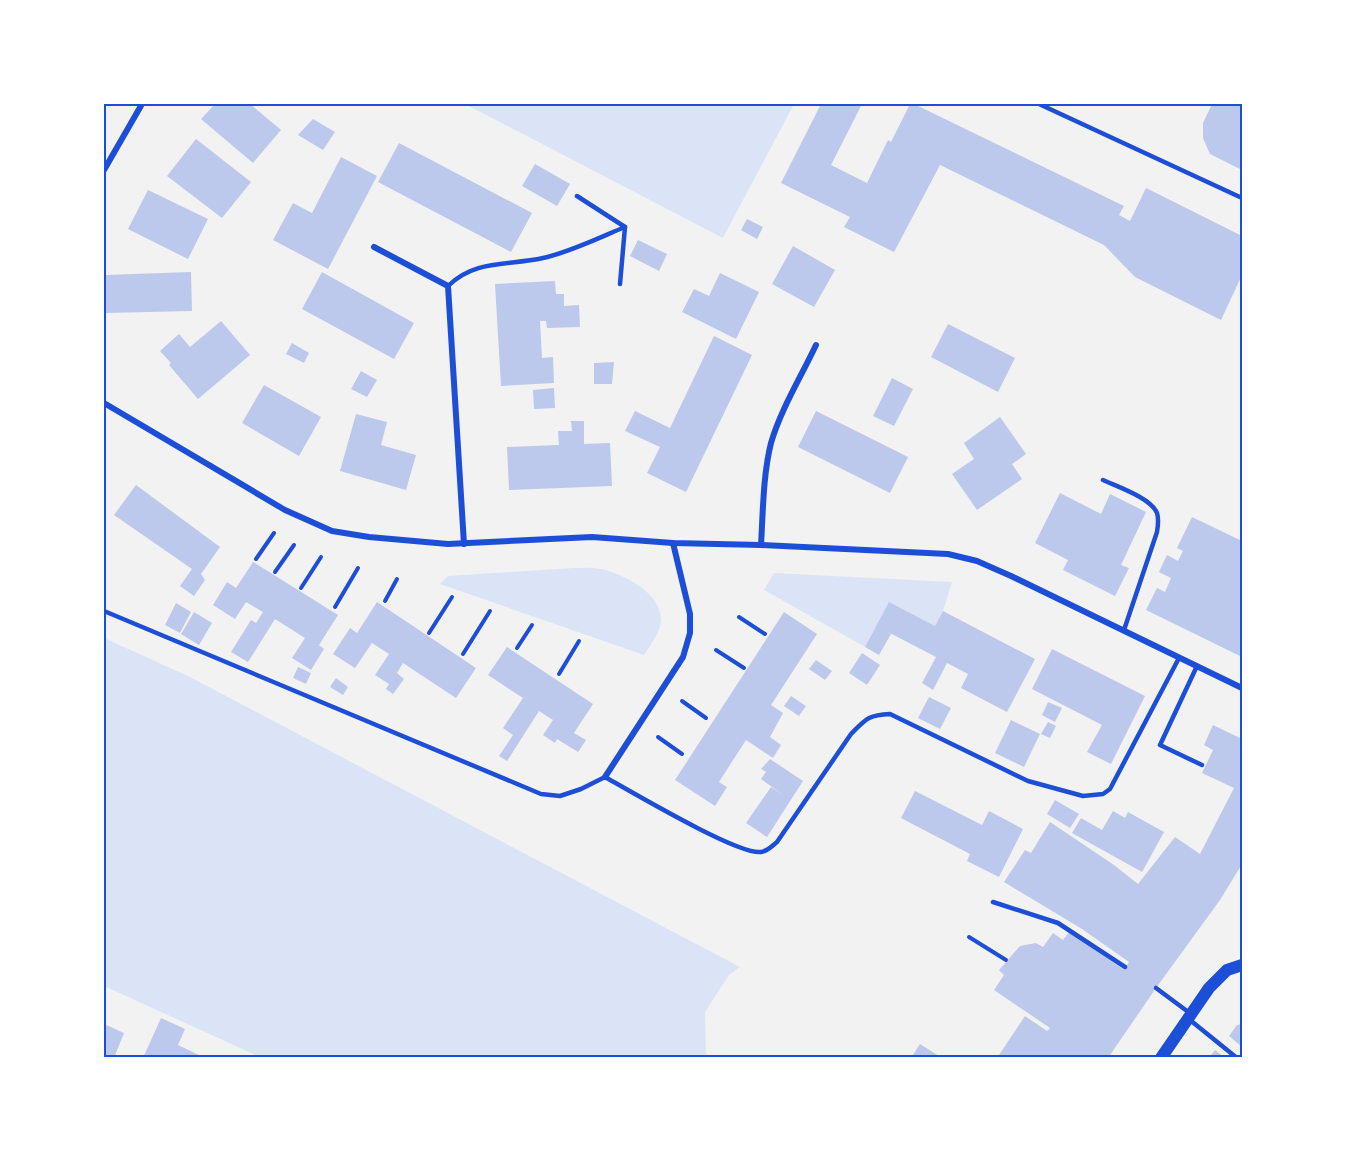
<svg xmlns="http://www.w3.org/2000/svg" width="1346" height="1161" viewBox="0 0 1346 1161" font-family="Poppins,sans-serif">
<rect width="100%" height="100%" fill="#f2f2f2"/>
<!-- green -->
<g fill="#dbe4f7">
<polygon points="465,104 794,104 723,238"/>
<path d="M 573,568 C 582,568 592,567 601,569 C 624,574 662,593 661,621 C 660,633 650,645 644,655 L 440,584 L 448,576 Z"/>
<polygon points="774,573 952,582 943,611 935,626 889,603 865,647 764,590"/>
<polygon points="104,638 188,676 740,967 729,975 705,1012 706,1054 713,1057 260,1057 104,986"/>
</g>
<!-- building -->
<g fill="#bdc9ec">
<polygon points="215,104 250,104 281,130 253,163 201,119"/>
<polygon points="821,104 862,104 831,165 867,183 888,140 891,142 910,104 914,104 1124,206 1119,215 1130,221 1146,188 1242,236 1242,275 1221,320 1135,277 1104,245 940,165 894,252 844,227 850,217 781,183"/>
<polygon points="1212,104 1242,104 1242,170 1210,154 1203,138 1203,123"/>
<polygon points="313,119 335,132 323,150 298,135"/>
<polygon points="196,139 251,182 222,218 167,176"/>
<polygon points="399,143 532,213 511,252 378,182"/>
<polygon points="341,157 377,176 328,269 273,240 293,203 312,213"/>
<polygon points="535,164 570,184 557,206 522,186"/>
<polygon points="148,190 208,219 188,259 128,229"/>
<polygon points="747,219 763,227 757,239 741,230"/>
<polygon points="638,240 667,254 659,271 630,256"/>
<polygon points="793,246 835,270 814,307 772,284"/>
<polygon points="191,272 192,311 106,313 105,275"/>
<polygon points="322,272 414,323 394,359 302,309"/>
<polygon points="720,273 759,292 736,339 682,312 694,289 709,296"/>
<polygon points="555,281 556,294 564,294 564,306 579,305 580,327 547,328 546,321 540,321 542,358 553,357 554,383 501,386 495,284"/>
<polygon points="221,321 250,355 198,399 169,365 171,363 160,351 179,334 190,347"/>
<polygon points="948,324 1015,358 998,392 931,357"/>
<polygon points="714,336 752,355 686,492 647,473 660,447 625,431 635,411 670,428"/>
<polygon points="292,343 309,353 304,363 286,354"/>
<polygon points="614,362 612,384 594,384 594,363"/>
<polygon points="361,371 377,380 367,397 351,389"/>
<polygon points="892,378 913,389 894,426 873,416"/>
<polygon points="264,385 321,417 299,456 242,423"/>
<polygon points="554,388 555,408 534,409 533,390"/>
<polygon points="816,411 908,457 890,493 798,447"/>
<polygon points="356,414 387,422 381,445 416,455 406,490 340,471"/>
<polygon points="1000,417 1026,454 1012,464 1022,479 977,510 952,474 974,459 964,443"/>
<polygon points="571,421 584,421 584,444 610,443 612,486 509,490 507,447 559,445 558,431 572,431"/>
<polygon points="136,485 220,547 201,574 205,580 194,596 180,586 192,569 114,515"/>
<polygon points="1060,493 1101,514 1110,494 1146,512 1121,565 1129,568 1115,596 1063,570 1068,560 1035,543"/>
<polygon points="1192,517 1242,541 1242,657 1146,610 1157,588 1165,592 1171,578 1159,572 1167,555 1178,561 1183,551 1177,548"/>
<polygon points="253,562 338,615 319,645 324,649 311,670 292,658 305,638 275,619 248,662 231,652 251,620 256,623 263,612 246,602 235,619 213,605 227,582 236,588"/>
<polygon points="377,602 476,668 456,698 403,663 397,673 404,679 393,694 386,689 389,684 375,675 389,654 372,643 355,668 333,654 350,628 357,633"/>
<polygon points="889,602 935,626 943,611 1035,659 1007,712 961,688 968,674 947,663 933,690 922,683 936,657 886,631 891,634 879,655 865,647"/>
<polygon points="176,603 191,612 180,633 165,625"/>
<polygon points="194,612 212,623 199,645 181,634"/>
<polygon points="784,612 817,634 771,705 783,713 770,737 781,745 773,758 746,740 719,782 727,787 715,806 675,780"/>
<polygon points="507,647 593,704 574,733 586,740 578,752 557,739 555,743 543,735 553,720 539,711 507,761 499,756 513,735 503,728 523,698 488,675"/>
<polygon points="1052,649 1145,696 1111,764 1087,752 1102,725 1032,689"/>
<polygon points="862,653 880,665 867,685 849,673"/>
<polygon points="816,660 832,671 825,680 809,669"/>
<polygon points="298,667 311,673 306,684 293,678"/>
<polygon points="336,678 348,687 343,695 330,687"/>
<polygon points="791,696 806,706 799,716 784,706"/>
<polygon points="929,697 951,708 940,729 918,718"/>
<polygon points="1048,702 1062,708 1055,722 1042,715"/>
<polygon points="1011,720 1040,734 1024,767 995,753"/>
<polygon points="1048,722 1056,726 1050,738 1041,734"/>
<polygon points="1213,725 1242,739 1242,864 1220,900 1156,988 1108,1058 997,1058 1025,1016 1047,1031 1050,1028 994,990 1004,975 999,970 1020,946 1036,943 1043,947 1053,933 1063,940 1069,932 1124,970 1129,962 1082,929 1004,882 1025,850 1031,853 1050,822 1114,865 1138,884 1175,837 1200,854 1234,788 1202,773 1213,750 1204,745"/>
<polygon points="770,759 803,781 767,837 746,823 771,787 782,794 761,779 766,772 761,769"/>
<polygon points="915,791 982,825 989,811 1023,829 999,877 967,861 970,854 901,818"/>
<polygon points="1055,800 1079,814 1070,828 1047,814"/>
<polygon points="1113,811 1125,818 1128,812 1164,832 1142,872 1072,833 1081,818 1102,830"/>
<polygon points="161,1018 185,1029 178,1045 205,1058 143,1058"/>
<polygon points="104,1024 124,1033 114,1058 104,1057"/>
<polygon points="1242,1024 1242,1047 1229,1036 1237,1025"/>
<polygon points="920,1044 942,1058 911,1058"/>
<polygon points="1215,1050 1225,1058 1209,1058"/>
</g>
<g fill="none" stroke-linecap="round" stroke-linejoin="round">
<!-- path -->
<g stroke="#1d4ed8" stroke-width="4">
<polyline points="256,559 274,533"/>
<polyline points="275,572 294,545"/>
<polyline points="301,588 321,557"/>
<polyline points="385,601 397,579"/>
<polyline points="335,607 358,568"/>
<polyline points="739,617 765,634"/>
<polyline points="429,633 452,597"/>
<polyline points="517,648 532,625"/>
<polyline points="716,650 744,668"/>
<polyline points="463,654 490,611"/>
<polyline points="559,674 579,641"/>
<polyline points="682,701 706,718"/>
<polyline points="658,737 682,754"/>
<polyline points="969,937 1006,960"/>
</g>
<!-- service -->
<g stroke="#1d4ed8" stroke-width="4.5">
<polyline points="1039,104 1242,198"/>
<polyline points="577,196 625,227 620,284"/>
<path d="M 448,286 C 475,259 508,266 543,258 C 568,253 601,237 625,227"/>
<path d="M 1103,480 C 1118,487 1151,498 1157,513 C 1159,519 1158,526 1157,532 L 1124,630"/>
<path d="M 104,611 L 541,794 L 560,796 L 581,789 L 605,777 C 632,792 738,855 761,852 C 768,851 772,846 777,842 L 851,734 C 866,719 868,715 890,714 L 1028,781 L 1083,796 L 1103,794 L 1110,789 L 1179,658"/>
<polyline points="1197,666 1160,745 1202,765"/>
<polyline points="993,902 1058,923 1125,967"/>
<polyline points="1156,988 1191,1014"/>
<polyline points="1190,1020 1237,1058"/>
</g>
<!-- minor -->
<g stroke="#1d4ed8" stroke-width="6">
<polyline points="104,170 142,104"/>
<polyline points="374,247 448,286 464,544"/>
<polyline points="104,403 285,510 332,531 369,537 448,544 592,537 673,543 761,545 948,554 977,561 1011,576 1242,688"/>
<path d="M 761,545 C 763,512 763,475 771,443 C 781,409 801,377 816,345"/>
<polyline points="605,777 683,657 690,633 690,614 673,543"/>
</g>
<!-- secondary -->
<polyline stroke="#1d4ed8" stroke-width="12" points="1161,1058 1209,988 1227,970 1242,965"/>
</g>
<!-- border -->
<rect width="1346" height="1161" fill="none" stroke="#ffffff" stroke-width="210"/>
<rect x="105" y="105" width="1136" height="951" fill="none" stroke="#1d4ed8" stroke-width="2"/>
</svg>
